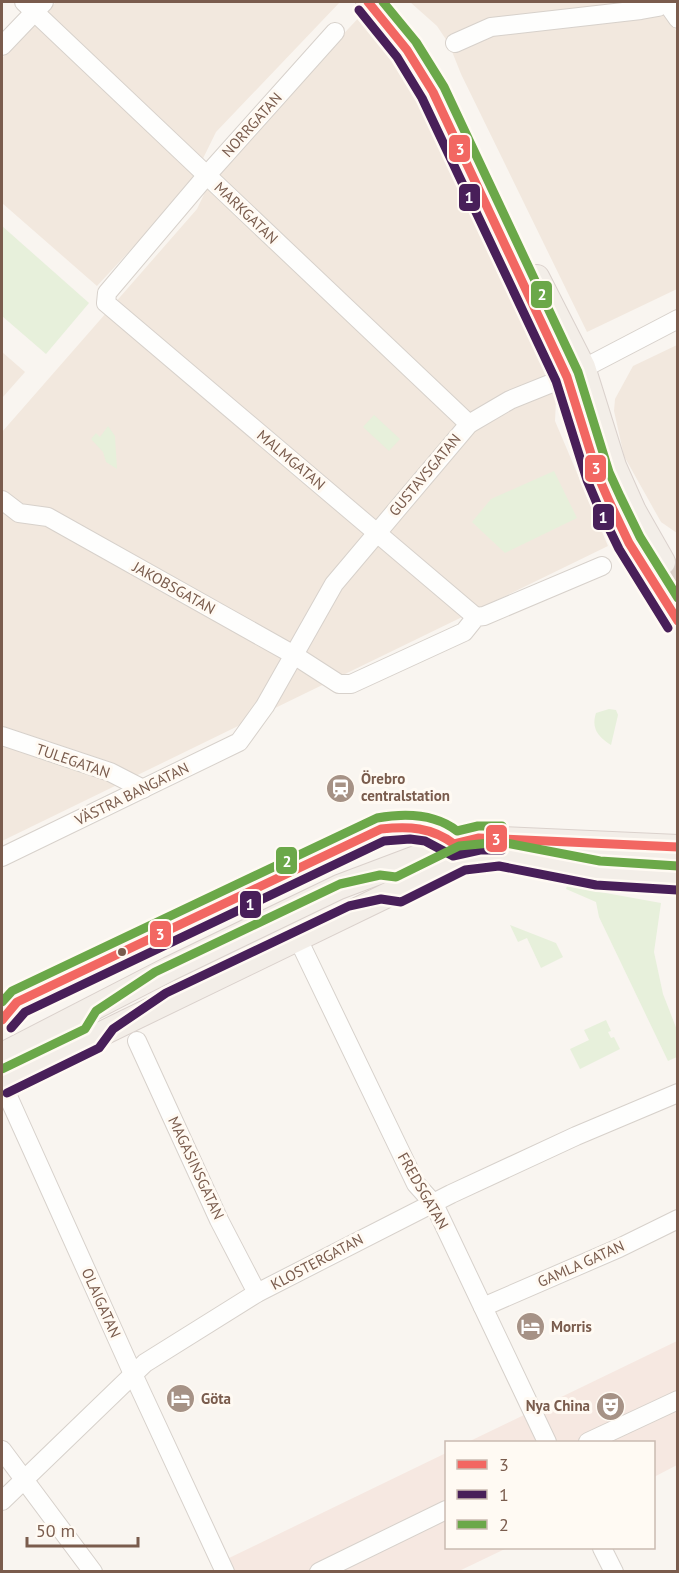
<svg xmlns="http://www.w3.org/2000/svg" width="679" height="1573" viewBox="0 0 679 1573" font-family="'PT Sans',sans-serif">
<rect width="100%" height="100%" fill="#f9f5f0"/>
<!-- residential -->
<g fill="#f2e8de">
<polygon points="56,2 340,2 216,132 189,187 97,286 2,203 2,58"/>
<polygon points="410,2 657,2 677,32 677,289 587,332 461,74 449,44 437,26"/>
<polygon points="366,10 403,52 558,358 555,421 608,546 2,841 2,432 197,209 216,169"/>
<polygon points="677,345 677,533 661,522 624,456 614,411 615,399 633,366"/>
<polygon points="2,352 25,372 2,398"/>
</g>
<!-- commercial -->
<g fill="#f6e8e1">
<polygon points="677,1341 677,1465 654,1477 654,1442 468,1442"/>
<polygon points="446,1453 446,1548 507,1548 457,1572 233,1571 227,1559"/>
</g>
<!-- green -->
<g fill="#e7f0db">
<polygon points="2,226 89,303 46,354 2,316"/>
<polygon points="374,415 400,439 389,451 363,427"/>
<polygon points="108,426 115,436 117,469 106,462 103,452 91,439 96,433 100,437"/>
<polygon points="554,471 577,518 505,553 472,522 491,499"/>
<path d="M 609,709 L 616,710 L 618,715 L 611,745 C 598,737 591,728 596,713 Z"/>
<polygon points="567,886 661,903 654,952 663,994 677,1030 677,1057 668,1061 599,917 596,902 566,889"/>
<polygon points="510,925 556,943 563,957 541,968 527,938 518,942"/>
<polygon points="606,1020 611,1031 608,1032 611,1038 614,1037 620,1049 580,1069 570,1049 589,1040 584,1030"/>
</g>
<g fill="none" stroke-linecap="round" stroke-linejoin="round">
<!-- major-tunnel -->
<g stroke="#d9cfc7" stroke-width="24" stroke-dasharray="24 12" stroke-linecap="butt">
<polyline points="663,562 678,585"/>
<polyline points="644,568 678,622"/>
</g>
<defs>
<g id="minor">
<polyline points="24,2 469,424"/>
<polyline points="666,2 678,19"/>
<polyline points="335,32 207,175 107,293 106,303 476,617"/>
<polyline points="455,43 491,27 641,10 658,7 666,2"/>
<polyline points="2,46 44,2"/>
<polyline points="2,500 19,513 48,517 294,655 339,684 351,684 464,632 476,617 484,616 602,566"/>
<polyline points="2,736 110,772 143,789"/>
<polyline points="2,857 239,742 265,706 334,584 469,424 510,400 567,377 678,319"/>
<polyline points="298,939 416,1184 434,1204 547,1442"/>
<polyline points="137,1041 219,1220 257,1293"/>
<polyline points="2,1083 133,1374 225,1572"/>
<polyline points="483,1307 619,1248 678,1219"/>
<polyline points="588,1442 678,1400"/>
<polyline points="2,1450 93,1572"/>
<polyline points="2,1501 145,1363 257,1293 451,1194 576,1136 678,1093"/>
<polyline points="602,1548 614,1572"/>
<polyline points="319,1572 446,1510"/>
</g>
<g id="major">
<polyline points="368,2 407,50 433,92 567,377 598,476 609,501 629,543 644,568"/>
<polyline points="537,277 583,367 614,466 634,511 663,562"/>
<polyline points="2,1055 169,969 339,887 445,847 479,838 678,847"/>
<polyline points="2,1082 398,890 462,858 500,854 598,873 678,878"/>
</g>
</defs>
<!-- minor casing -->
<use href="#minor" stroke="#d7d1cb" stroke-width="20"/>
<!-- major casing -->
<use href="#major" stroke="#dad1cc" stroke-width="26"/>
<!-- minor -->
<use href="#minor" stroke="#fefefd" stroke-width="18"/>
<!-- major -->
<use href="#major" stroke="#f3eee8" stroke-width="24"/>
<defs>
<g id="bus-1">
<polyline points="368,2 407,50 433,92 567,377 598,476 609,501 629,543 678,621"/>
<path d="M 2,1020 L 17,1002 L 381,829 C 409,826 431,827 454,844 L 479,838 L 678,847"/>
</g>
<g id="bus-2">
<polyline points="359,10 397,57 422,98 556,381 587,480 598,506 619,549 668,628"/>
<polyline points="11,1028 25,1012 384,841 410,839 425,841 453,856 480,850 502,850"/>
<polyline points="7,1093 99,1048 113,1029 166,993 349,906 381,899 401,902 465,870 499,866 596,885 677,890"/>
</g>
<g id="bus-3">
<polyline points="383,2 416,42 444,87 578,372 609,472 620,496 640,537 678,598"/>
<path d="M 2,1002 L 12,991 L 377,818 C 405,813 434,813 457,831 L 478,826 L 502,826"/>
<polyline points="2,1069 85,1029 96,1011 155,972 340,884 380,875 396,877 459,846 501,842 600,861 678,866"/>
</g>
</defs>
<!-- bus-1 casing -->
<use href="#bus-1" stroke="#fffaf3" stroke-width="14"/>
<!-- bus-2 casing -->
<use href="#bus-2" stroke="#fffaf3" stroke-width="14"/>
<!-- bus-3 casing -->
<use href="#bus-3" stroke="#fffaf3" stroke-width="14"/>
<!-- bus-1 -->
<use href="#bus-1" stroke="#f26762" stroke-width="9"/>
<!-- bus-2 -->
<use href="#bus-2" stroke="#481f59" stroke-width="9"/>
<!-- bus-3 -->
<use href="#bus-3" stroke="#6ba849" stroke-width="9"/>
</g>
<!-- icons -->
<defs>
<symbol id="station-disc" viewBox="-11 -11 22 22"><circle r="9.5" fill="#a69286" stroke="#fffaf3"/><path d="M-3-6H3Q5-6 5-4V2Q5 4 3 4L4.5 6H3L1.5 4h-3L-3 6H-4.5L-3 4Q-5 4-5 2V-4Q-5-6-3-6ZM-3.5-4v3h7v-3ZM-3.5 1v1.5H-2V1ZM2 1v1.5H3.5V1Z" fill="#fff"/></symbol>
<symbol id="hotel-disc" viewBox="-11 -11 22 22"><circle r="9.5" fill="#a69286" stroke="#fffaf3"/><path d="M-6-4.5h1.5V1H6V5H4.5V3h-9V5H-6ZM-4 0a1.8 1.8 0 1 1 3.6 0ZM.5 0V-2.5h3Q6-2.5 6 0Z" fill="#fff"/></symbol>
<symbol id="theatre-disc" viewBox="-11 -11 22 22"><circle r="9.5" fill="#a69286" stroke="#fffaf3"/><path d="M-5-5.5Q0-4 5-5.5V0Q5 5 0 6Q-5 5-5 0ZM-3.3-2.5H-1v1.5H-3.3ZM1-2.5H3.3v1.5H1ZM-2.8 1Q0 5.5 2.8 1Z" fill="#fff"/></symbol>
</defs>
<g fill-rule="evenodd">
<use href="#station-disc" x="324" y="772" width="33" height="33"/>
<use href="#hotel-disc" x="514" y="1310" width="33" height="33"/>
<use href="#hotel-disc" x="164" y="1382" width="33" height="33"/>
<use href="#theatre-disc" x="594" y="1390" width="33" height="33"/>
</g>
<!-- markers -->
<circle fill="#7a5c4d" stroke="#fffaf3" stroke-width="2" cx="122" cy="952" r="5"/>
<g text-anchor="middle" stroke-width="6" stroke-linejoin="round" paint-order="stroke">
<!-- street labels -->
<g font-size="15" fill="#7a5c4d" stroke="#fffaf3">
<text transform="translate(252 125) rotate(-48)" y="5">NORRGATAN</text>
<text transform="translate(246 213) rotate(44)" y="5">MARKGATAN</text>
<text transform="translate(291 460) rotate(40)" y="5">MALMGATAN</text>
<text transform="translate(425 475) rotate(-50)" y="5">GUSTAVSGATAN</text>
<text transform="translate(174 588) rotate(29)" y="5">JAKOBSGATAN</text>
<text transform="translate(73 761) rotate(19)" y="5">TULEGATAN</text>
<text transform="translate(132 794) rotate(-26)" y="5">VÄSTRA BANGATAN</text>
<text transform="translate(196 1168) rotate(65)" y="5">MAGASINSGATAN</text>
<text transform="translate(423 1191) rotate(60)" y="5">FREDSGATAN</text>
<text transform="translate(317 1262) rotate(-28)" y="5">KLOSTERGATAN</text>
<text transform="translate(581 1264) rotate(-24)" y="5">GAMLA GATAN</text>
<text transform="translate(101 1303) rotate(66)" y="5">OLAIGATAN</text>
</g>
<!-- poi labels -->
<g font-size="15" font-weight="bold" fill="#7a5c4d" stroke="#fffaf3" text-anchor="start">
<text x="361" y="784">Örebro<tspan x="361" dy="17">centralstation</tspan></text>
<text x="551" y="1332">Morris</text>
<text x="201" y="1404">Göta</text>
<text x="590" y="1411" text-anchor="end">Nya China</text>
</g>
</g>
<g stroke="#fffaf3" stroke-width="2">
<rect x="448" y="134" width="23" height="29" rx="6" fill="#f26762"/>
<rect x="458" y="183" width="23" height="29" rx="6" fill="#481f59"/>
<rect x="530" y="280" width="23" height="29" rx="6" fill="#6ba849"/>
<rect x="584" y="454" width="23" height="29" rx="6" fill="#f26762"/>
<rect x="592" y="503" width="23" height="28" rx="6" fill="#481f59"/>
<rect x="485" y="824" width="23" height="29" rx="6" fill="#f26762"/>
<rect x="275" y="846" width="23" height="29" rx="6" fill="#6ba849"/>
<rect x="239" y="890" width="23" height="29" rx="6" fill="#481f59"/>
<rect x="149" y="920" width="23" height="28" rx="6" fill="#f26762"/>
</g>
<g font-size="16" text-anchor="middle" font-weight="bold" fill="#fff">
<text x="460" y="155">3</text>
<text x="469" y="203">1</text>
<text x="542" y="300">2</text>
<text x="596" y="474">3</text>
<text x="603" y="523">1</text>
<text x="496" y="845">3</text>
<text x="287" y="867">2</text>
<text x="250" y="910">1</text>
<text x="160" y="940">3</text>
</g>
<!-- border -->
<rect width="679" height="1573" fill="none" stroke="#7a5c4d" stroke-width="6"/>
<!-- legend -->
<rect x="445" y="1441" width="210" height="108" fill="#fffaf3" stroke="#cabbb1" stroke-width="1.5"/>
<rect x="457" y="1460" width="30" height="9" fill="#f26762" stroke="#cabbb1" stroke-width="1.5"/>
<text x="499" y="1471" font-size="18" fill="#7a5c4d">3</text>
<rect x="457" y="1490" width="30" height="9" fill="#481f59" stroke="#cabbb1" stroke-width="1.5"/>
<text x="499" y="1501" font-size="18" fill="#7a5c4d">1</text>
<rect x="457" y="1520" width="30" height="9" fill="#6ba849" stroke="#cabbb1" stroke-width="1.5"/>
<text x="499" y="1531" font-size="18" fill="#7a5c4d">2</text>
<!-- scale -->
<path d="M27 1537v9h111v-9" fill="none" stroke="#7a5c4d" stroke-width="3"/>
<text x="36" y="1537" font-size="18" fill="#7a5c4d" stroke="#fffaf3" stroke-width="4.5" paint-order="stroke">50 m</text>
</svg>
